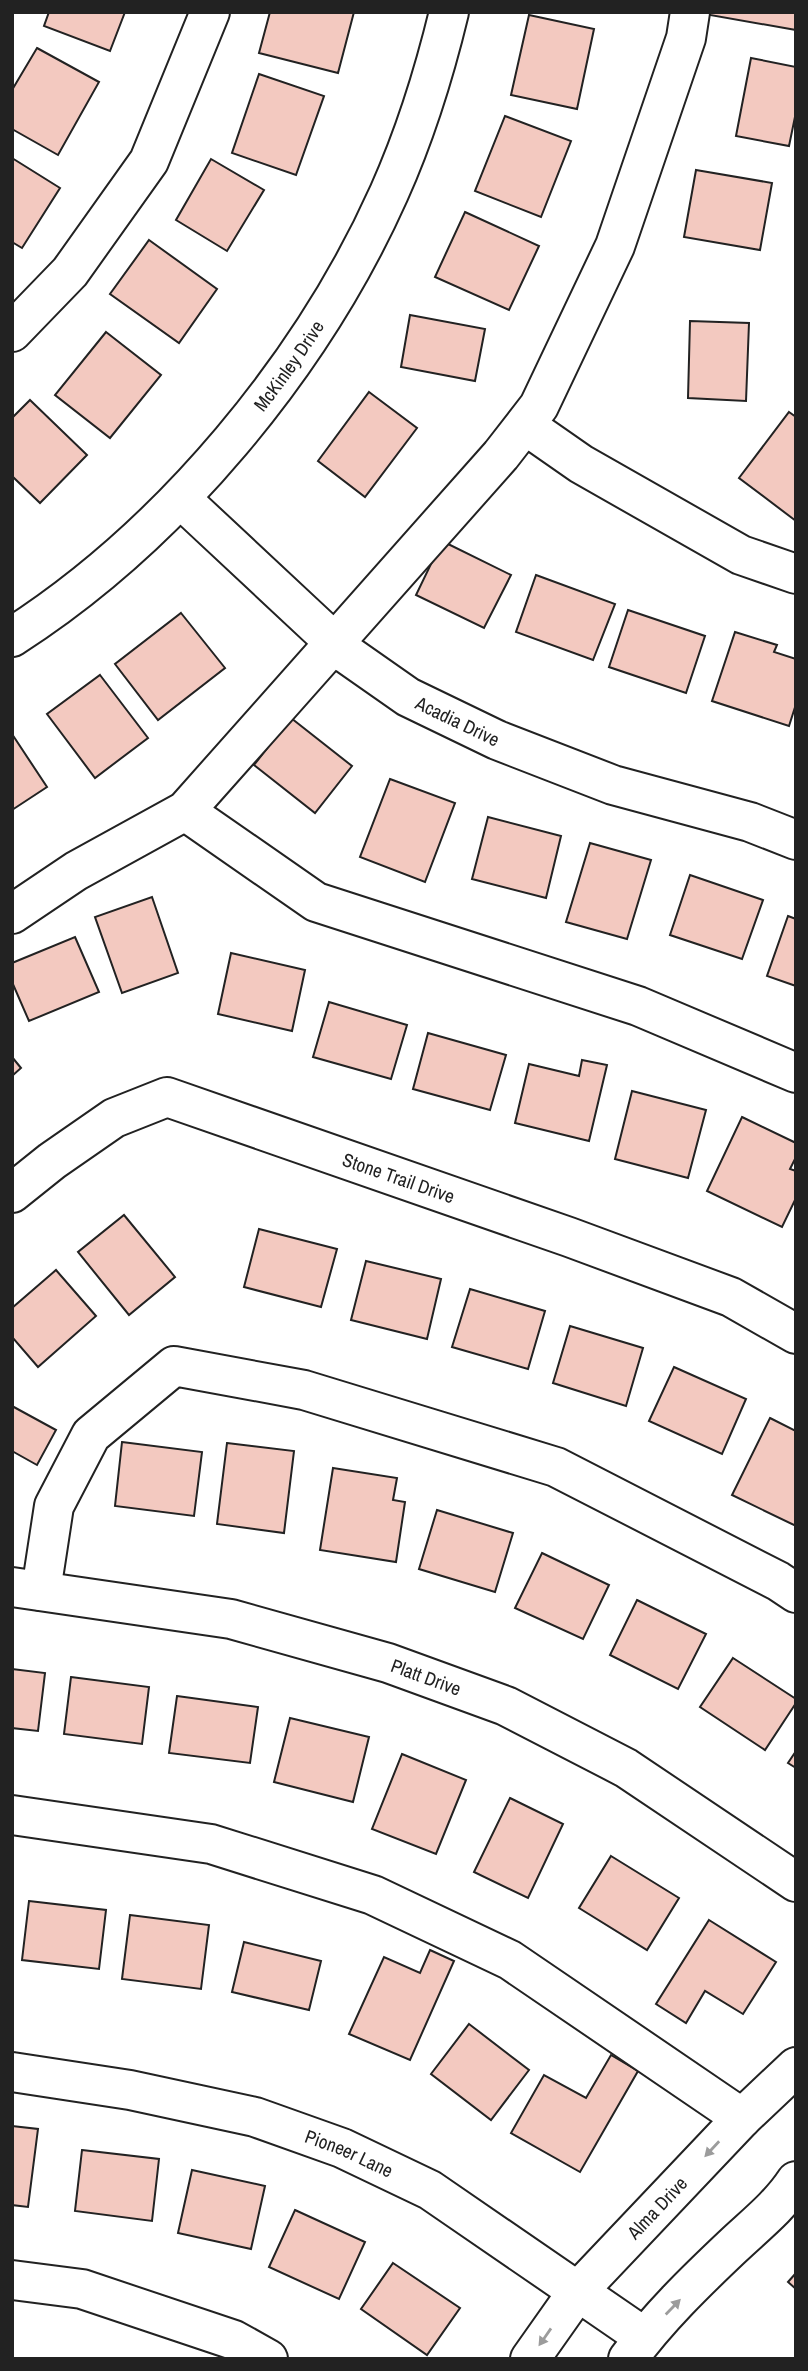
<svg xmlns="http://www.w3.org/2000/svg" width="808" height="2371" viewBox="0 0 808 2371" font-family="'Archivo Narrow',sans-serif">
<rect width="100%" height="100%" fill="#fff"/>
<!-- building -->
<g fill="#f3c9c0" stroke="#222" stroke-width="2">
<polygon points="49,12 125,12 110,51 44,26"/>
<polygon points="270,12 354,12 338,73 259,53"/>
<polygon points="710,12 796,12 796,30 710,15"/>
<polygon points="529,15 594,29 577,109 511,95"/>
<polygon points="37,48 99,82 58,155 12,129 12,90"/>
<polygon points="751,58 796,67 796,112 789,146 736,136"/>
<polygon points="259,74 324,96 296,175 232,153"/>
<polygon points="505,116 571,141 541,217 475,191"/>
<polygon points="12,158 60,188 22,248 12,242"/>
<polygon points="211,159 264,190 227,251 176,220"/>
<polygon points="696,170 772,183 760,250 684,237"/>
<polygon points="465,212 539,246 509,310 435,277"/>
<polygon points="149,240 217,289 179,343 110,294"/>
<polygon points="410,315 485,329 475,381 401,367"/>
<polygon points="690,321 749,323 746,401 688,398"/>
<polygon points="106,332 161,375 110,438 55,395"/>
<polygon points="369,392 417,428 365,497 318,461"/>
<polygon points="30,400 87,455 40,503 12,476 12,418"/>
<polygon points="789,412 796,417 796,521 739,478"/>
<polygon points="442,541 511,575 484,628 416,595"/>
<polygon points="536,575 615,604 593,660 516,632"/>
<polygon points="628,610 705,636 686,693 609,667"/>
<polygon points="181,613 225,668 158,720 115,664"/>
<polygon points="735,632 777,645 774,652 796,659 796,704 789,726 712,701"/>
<polygon points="100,675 148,738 95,778 47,714"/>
<polygon points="291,718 352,766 315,813 254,765"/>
<polygon points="12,734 47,787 12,810"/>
<polygon points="390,779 455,803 425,882 360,857"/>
<polygon points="488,817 561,836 546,898 472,879"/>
<polygon points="590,843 651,860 627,939 566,922"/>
<polygon points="690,875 763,900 742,959 670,935"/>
<polygon points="152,897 178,973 122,993 95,917"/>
<polygon points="788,916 796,919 796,986 767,976"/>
<polygon points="75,937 99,992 29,1021 12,982 12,963"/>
<polygon points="231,953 305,970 292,1031 218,1014"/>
<polygon points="329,1002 407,1025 391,1079 313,1057"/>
<polygon points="428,1033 506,1055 490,1110 413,1089"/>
<polygon points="12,1057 21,1068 12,1076"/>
<polygon points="582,1060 607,1065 589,1141 515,1123 529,1064 579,1076"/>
<polygon points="632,1091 706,1110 688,1178 615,1159"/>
<polygon points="742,1117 796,1143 796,1157 790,1169 796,1171 796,1198 782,1227 707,1191"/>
<polygon points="124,1215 175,1277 129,1315 78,1252"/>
<polygon points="259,1229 337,1249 321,1307 244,1287"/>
<polygon points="366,1261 441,1279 427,1339 351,1320"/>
<polygon points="56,1270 96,1316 38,1367 12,1337 12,1308"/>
<polygon points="470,1289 545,1311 528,1369 452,1347"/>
<polygon points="570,1326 643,1348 626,1406 553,1383"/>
<polygon points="674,1367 746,1399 722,1454 649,1421"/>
<polygon points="12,1406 56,1430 37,1465 12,1451"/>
<polygon points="770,1418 796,1431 796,1526 732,1495"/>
<polygon points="122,1442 202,1452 194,1516 115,1506"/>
<polygon points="227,1443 294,1451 284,1533 217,1524"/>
<polygon points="333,1468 397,1478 393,1500 405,1502 396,1562 320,1550"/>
<polygon points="437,1510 513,1533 495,1592 419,1569"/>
<polygon points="542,1553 609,1585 583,1639 515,1608"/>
<polygon points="637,1600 706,1634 678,1689 610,1655"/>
<polygon points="733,1658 796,1699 796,1703 765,1750 700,1707"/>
<polygon points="12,1669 45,1673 38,1731 12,1728"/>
<polygon points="71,1677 149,1687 142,1744 64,1734"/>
<polygon points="177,1696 258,1707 250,1763 169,1753"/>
<polygon points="290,1718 369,1737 353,1802 274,1782"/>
<polygon points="796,1751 796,1768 788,1763"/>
<polygon points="402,1754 466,1780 436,1854 372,1829"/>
<polygon points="510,1798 563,1824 528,1898 474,1872"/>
<polygon points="611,1856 679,1898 647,1950 579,1908"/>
<polygon points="29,1901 106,1910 99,1969 22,1960"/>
<polygon points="130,1915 209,1925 201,1989 122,1979"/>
<polygon points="709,1920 776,1962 743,2014 705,1991 686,2023 656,2004"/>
<polygon points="244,1942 321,1961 309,2010 232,1992"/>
<polygon points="430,1950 454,1961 410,2060 349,2034 384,1957 420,1973"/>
<polygon points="469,2024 529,2070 491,2120 431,2074"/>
<polygon points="611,2055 638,2071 580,2172 511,2133 544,2075 586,2098"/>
<polygon points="12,2126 38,2129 28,2207 12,2205"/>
<polygon points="82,2150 159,2159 152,2221 75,2211"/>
<polygon points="192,2170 265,2186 251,2249 178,2233"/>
<polygon points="295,2210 365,2242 339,2299 269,2267"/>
<polygon points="393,2263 460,2308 427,2355 361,2309"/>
<polygon points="796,2273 796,2289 788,2282"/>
</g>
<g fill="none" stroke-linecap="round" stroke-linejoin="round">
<defs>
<g id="minor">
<polyline points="12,332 70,272 149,161 210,12"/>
<polyline points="525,425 581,464 741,555 796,574"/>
<path id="s1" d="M 181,499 L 348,655 L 408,697 L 497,740 L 613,785 L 750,822 L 796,840"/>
<path id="s2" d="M 12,637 C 171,535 312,365 389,193 C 415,135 434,74 449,12"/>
<polyline points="185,811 316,902 638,1006 796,1073"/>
<polyline points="12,914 76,871 185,811 501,455 539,406 615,246 686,38 690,12"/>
<path id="s3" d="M 12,1193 L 52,1161 L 114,1118 L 167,1097 L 569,1237 L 731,1297 L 796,1334"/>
<path id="s4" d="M 12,1587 L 231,1619 L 388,1663 L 506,1706 L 626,1768 L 796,1882"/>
<polyline points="41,1591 54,1506 91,1435 174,1366 304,1390 556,1467 778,1581 796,1593"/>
<polyline points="12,1815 211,1844 373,1895 510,1960 742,2118"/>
<path id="s5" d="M 12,2072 L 130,2090 L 255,2117 L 342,2148 L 430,2190 L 644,2337"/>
<polyline points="12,2280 82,2289 234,2340 268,2359"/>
</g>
<g id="major">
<path id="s6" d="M 530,2359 L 578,2291 L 742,2118 L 796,2067"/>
<path d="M 628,2359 C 658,2318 695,2282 732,2247 C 754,2226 779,2207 796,2181"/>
</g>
</defs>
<!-- minor casing -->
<use href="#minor" stroke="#222" stroke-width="42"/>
<!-- major casing -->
<use href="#major" stroke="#222" stroke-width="42"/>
<!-- minor -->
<use href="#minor" stroke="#fff" stroke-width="38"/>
<!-- major -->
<use href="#major" stroke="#fff" stroke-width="38"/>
</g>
<!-- one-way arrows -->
<defs><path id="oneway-solid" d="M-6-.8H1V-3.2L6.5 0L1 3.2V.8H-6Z" transform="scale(1.75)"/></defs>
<g fill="#9c9c9c">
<use href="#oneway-solid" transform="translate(712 2149) rotate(133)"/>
<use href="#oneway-solid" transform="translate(673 2307) rotate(-46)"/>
<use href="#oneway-solid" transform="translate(545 2337) rotate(125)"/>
</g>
<g text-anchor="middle" stroke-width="5" stroke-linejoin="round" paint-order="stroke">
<!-- street labels -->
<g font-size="19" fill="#222" stroke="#fff">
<text dy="7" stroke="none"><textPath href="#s2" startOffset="390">McKinley Drive</textPath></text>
<text dy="7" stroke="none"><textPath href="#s1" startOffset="357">Acadia Drive</textPath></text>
<text dy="7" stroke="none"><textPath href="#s3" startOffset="429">Stone Trail Drive</textPath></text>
<text dy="7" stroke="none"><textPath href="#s4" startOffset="425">Platt Drive</textPath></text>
<text dy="7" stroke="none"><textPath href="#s5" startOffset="348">Pioneer Lane</textPath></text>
<text dy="7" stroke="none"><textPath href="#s6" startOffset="198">Alma Drive</textPath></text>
</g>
</g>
<!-- border -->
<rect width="808" height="2371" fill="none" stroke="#222222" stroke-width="28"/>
</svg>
